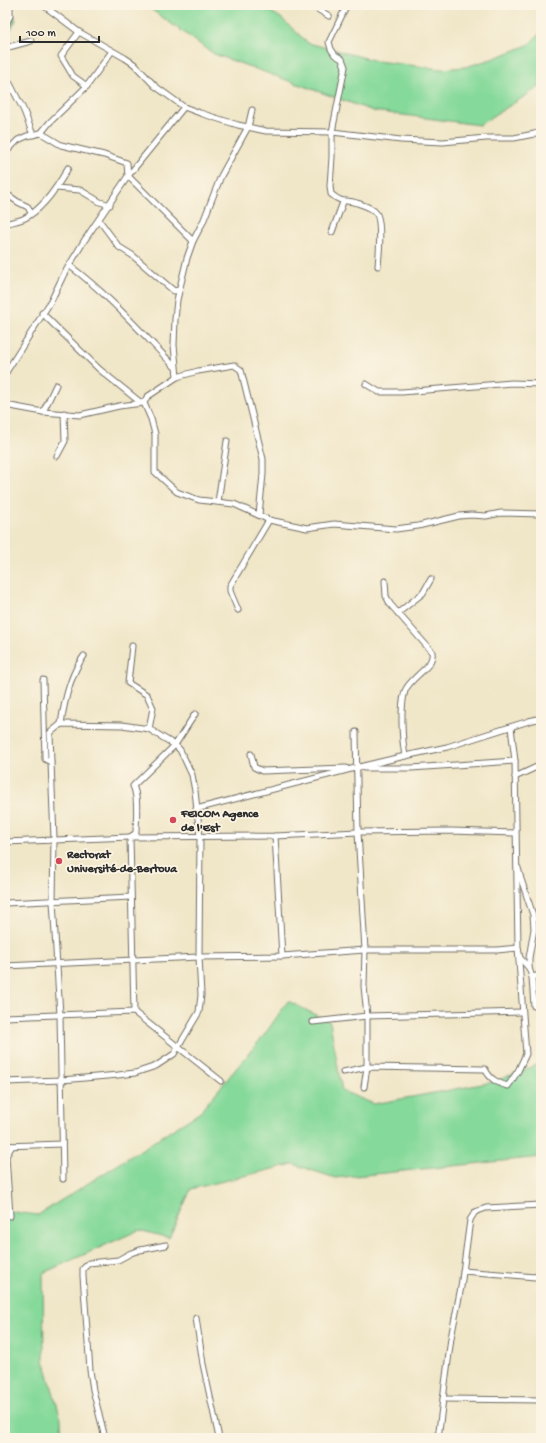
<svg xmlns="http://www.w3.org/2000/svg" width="546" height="1443" viewBox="0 0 546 1443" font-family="'Gochi Hand',sans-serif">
<rect width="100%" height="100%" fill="#fcf5e5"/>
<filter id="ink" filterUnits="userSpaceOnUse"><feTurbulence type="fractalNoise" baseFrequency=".025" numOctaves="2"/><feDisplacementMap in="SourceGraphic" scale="8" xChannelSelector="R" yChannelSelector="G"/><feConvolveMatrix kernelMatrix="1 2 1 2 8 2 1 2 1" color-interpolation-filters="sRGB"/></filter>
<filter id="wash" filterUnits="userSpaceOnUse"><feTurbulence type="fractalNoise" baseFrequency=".012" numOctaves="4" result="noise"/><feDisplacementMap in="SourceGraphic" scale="16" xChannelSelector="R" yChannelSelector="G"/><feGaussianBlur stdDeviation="0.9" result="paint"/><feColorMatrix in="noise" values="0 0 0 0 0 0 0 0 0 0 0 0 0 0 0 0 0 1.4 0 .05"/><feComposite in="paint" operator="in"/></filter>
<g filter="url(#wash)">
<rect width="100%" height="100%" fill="#f0e6c8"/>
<!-- green -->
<g fill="#85d99a" stroke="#588262">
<polygon points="145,5 260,5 281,18 308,43 377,61 441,69 465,67 492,59 528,45 541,32 541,86 479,125 373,111 214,54"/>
<polygon points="288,1001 330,1022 342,1091 374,1104 493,1082 541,1063 541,1157 335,1178 293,1164 191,1189 169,1238 139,1230 43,1273 44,1360 61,1419 62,1438 5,1438 5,1211 38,1215 199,1113 265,1034"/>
</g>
<!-- forest -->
<polygon fill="#6cb982" stroke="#4c7256" points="5,5 8,5 16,20 5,41"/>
</g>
<g filter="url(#ink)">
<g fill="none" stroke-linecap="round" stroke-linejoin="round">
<defs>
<g id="street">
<polyline points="43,5 79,32 125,58 134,64 155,86 184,107 200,113 238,125 266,131 332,132 401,140 443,142 486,138 514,138 534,134 541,132"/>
<polyline points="315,5 314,7 329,16"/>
<path d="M 347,5 L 329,42 L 331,49 L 335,55 L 342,59 L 345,67 L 332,132 L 332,157 L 330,186 L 331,194 C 343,204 344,199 357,203 C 363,205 373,208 376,213 C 382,220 379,256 378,266"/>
<polyline points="5,26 10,16 10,5"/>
<polyline points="79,32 61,56 73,76 87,86"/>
<polyline points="5,48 31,41"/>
<polyline points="5,74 24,111 33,135"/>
<polyline points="41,133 61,145 104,155 127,163 128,176 193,241"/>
<polyline points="5,153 18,140 27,136 41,133 50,122 87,86 112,51"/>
<polyline points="56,188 80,190 100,202 110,205"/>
<polyline points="5,193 18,202 28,207 31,213"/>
<polyline points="99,220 119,247 132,255 174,291 179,290"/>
<path d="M 5,224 C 11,222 18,221 23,219 C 43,210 58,186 68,168"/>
<polyline points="332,232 343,202"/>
<path d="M 70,266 C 109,295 141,332 175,367"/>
<polyline points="42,313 99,369 140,402 144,403 151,419 155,434 155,472 177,492 199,500 234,504 269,520 307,528 334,524 396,529 418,526 459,516 471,515 486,516 501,513 541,514"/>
<polyline points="5,374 51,301 64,274 84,241 128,176 184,107"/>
<polyline points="177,377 174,345 175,319 177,300 187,258 193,241 203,222 221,176 248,127 252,110"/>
<polyline points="366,384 379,392 402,392 512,383 541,384"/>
<polyline points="144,403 147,397 177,377 198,371 234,365 241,370 263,459 263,474 259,515"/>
<polyline points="5,405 43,412 80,415 119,406 143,403"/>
<polyline points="43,412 56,385"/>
<polyline points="57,456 65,441 64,413"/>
<polyline points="218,502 227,441"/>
<path d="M 385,581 L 386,596 L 390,604 L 432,652 C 435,667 410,677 405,691 C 400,706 402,739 405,756"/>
<polyline points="541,596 540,605 541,610"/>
<polyline points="238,610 230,591 230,586 269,520"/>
<polyline points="398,613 423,593 431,579"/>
<polyline points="132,646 128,683 147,695 153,708 149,729"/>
<polyline points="43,680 45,759 51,762 54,839 53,901 60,1015 63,1179"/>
<path d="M 61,724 C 64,703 71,673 84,656"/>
<polyline points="356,732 358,832 365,950 364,986 367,1016 367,1067 364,1087"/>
<polyline points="251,754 254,767 262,771 346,768"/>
<polyline points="364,768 411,768 515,761"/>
<polyline points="515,777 541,765"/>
<polyline points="196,809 355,768 405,756 447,747 529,721 541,718"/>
<polyline points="275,836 282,956"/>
<polyline points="5,842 130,837 275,836 358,832 451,831 515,833"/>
<polyline points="518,868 521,879 533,915 534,929 529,958 529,968 532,977 534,1006 541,1007"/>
<polyline points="5,903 131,897"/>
<polyline points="5,966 199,957 282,956 365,950 497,950 518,948 520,958 529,968"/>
<polyline points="532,977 541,975"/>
<path d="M 134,1012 L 130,837 L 136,833 C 136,820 139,797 133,786 L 175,745 L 195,714"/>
<polyline points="5,1017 134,1012 221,1081"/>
<polyline points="313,1022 367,1016 522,1012"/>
<path d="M 343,1072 L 367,1067 L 485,1069 C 490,1079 497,1083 508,1086 L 518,1071 L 526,1054 L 518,948 L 515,761 L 511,727"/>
<polyline points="5,1082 62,1080 118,1075 135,1073 156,1066 174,1054 199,1012 201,995 199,957 200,837 195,791 192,775 185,760 180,750 175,745 149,729 122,725 61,724 50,733 51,762"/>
<polyline points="5,1146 62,1144"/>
<polyline points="10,1216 6,1156 12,1146"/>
<polyline points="463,1271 535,1277 539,1274 541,1252"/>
<polyline points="196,1318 203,1364 219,1438"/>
<polyline points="443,1399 541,1400"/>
<polyline points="105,1438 93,1390 90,1370 83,1276 83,1269 89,1263 118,1260 131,1253 140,1250 166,1245"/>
<polyline points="438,1438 451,1338 461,1287 470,1220 475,1212 486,1208 541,1205"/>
</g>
</defs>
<!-- street casing -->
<use href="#street" stroke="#706c62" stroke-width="7"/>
<!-- street -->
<use href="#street" stroke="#fff" stroke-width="5"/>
</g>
</g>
<!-- markers -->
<g fill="#d1495b" stroke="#fcf5e5" stroke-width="1.5">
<circle cx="173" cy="820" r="4"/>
<circle cx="59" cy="861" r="4"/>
</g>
<g text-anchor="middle" stroke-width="3.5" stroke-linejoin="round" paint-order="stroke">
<!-- poi labels -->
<g font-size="12" font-weight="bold" fill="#2b2b2b" stroke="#fcf5e5" text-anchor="start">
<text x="181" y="817">FEICOM Agence<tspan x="181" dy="14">de l'Est</tspan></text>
<text x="67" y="858">Rectorat<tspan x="67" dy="14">Université-de-Bertoua</tspan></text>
</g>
</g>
<!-- margin -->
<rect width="546" height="1443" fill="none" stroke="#fcf5e5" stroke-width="20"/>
<!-- scale -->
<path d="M20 36v6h79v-6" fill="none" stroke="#2b2b2b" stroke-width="2"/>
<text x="26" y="36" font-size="12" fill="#2b2b2b" stroke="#fcf5e5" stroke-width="3" paint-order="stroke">100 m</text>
</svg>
